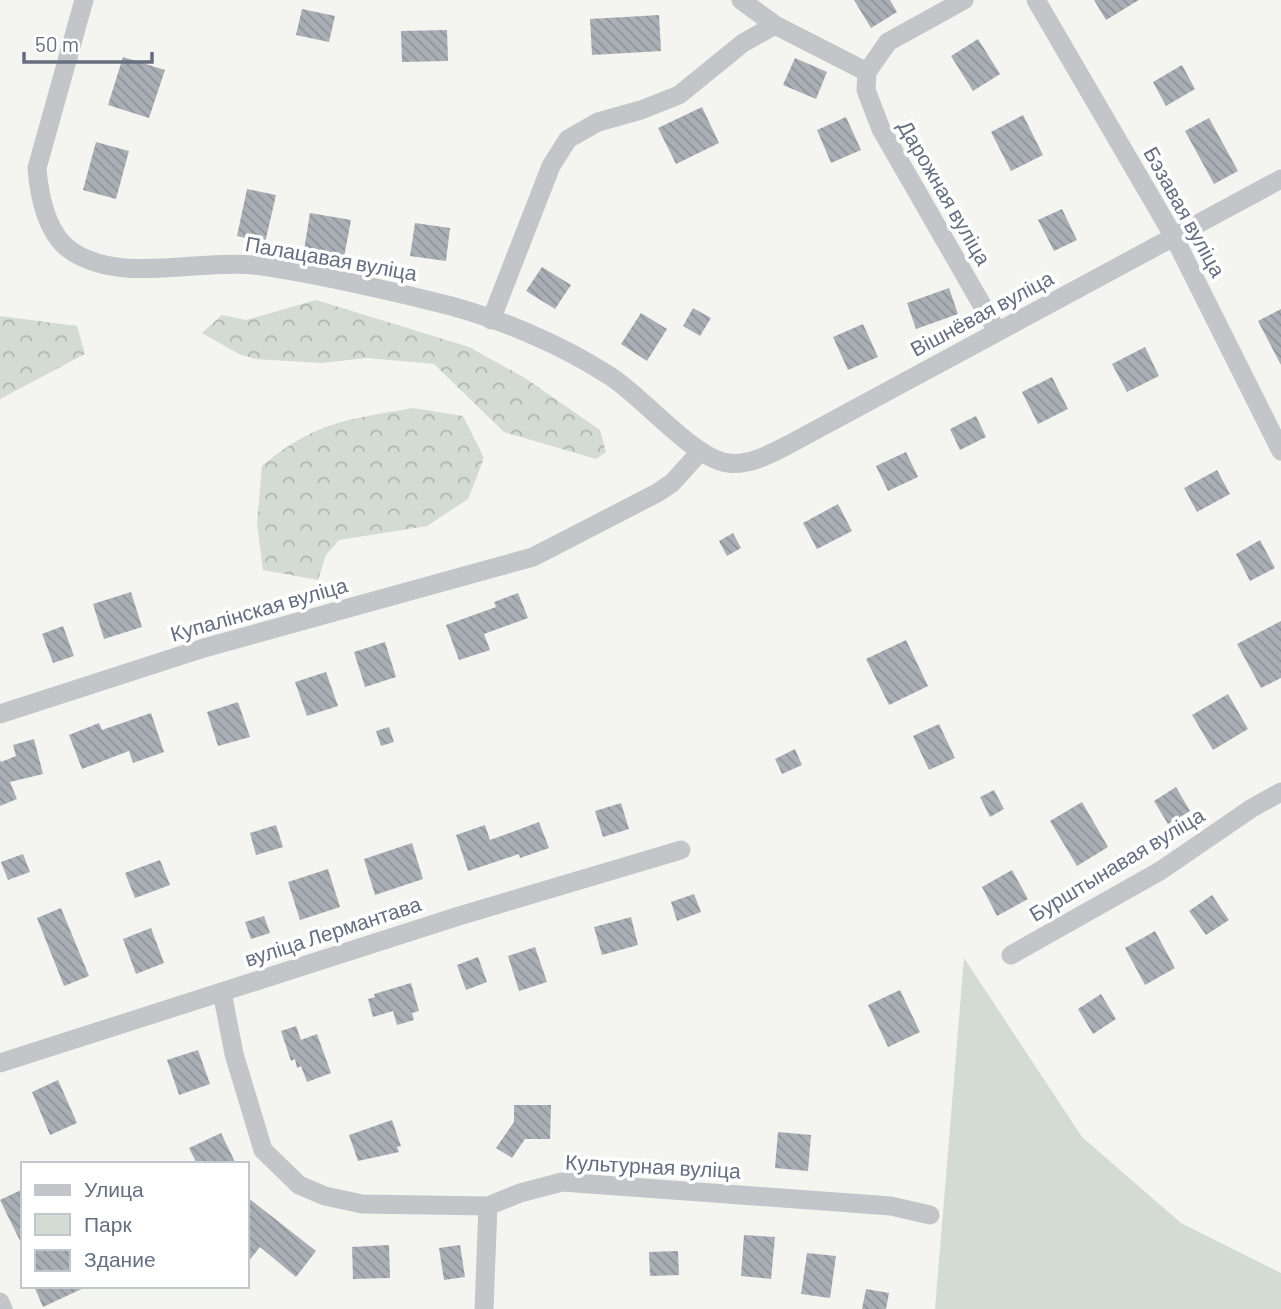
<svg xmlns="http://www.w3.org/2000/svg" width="1281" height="1309" viewBox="0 0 1281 1309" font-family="Barlow,sans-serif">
<defs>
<pattern id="forest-crowns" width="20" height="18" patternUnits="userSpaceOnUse" patternTransform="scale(1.75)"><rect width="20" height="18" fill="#d4dbd2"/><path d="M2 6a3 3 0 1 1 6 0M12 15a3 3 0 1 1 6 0" fill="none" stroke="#b0b6b0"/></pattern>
<pattern id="building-back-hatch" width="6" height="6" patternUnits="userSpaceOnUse" patternTransform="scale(1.75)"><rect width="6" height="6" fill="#a9afb5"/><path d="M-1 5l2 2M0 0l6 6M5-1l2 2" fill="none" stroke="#8d9398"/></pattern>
</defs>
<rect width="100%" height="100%" fill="#f4f4f1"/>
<!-- green -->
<polygon fill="#d4dbd2" points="964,958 1082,1137 1181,1223 1281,1273 1281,1309 935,1309"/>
<!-- forest -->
<g fill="url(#forest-crowns)">
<polygon points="316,300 469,347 525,378 600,430 606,452 596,459 504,432 434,364 367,358 321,363 255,359 239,354 202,333 222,315 246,320"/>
<polygon points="0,316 77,326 85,354 0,399"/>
<path d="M 413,408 L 463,416 L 484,458 L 468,499 L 427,526 L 339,540 L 326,555 L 318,580 L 263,570 L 257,524 L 262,466 C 316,421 347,420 413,408 Z"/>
</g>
<!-- building -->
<g fill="url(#building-back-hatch)">
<polygon points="854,0 890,0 897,12 871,28"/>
<polygon points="1094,0 1139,0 1106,20"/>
<polygon points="302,9 335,16 329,42 296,35"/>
<polygon points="659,15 661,51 592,55 590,19"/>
<polygon points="447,30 448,61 402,62 401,31"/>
<polygon points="978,39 1000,74 973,91 951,56"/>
<polygon points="123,57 165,70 149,118 108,105"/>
<polygon points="795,58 827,72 816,99 783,85"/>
<polygon points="1182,65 1195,89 1166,106 1153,82"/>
<polygon points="702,107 719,143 676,164 658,128"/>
<polygon points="1023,115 1043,155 1011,171 991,132"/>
<polygon points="846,117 861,150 831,163 817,130"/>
<polygon points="1209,118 1238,171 1214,184 1185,131"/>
<polygon points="96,142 129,151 116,199 83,190"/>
<polygon points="247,189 276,195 265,243 237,236"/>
<polygon points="1062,209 1077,240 1054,251 1038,220"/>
<polygon points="310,213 351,220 344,257 304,250"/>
<polygon points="415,223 450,228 446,261 410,256"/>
<polygon points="542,267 571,285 555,309 526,291"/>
<polygon points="949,288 958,314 916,329 907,303"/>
<polygon points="693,308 711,318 700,336 683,326"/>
<polygon points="1281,309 1281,365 1258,321"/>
<polygon points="641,313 667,329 647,361 621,344"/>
<polygon points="863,324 878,357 848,370 833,337"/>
<polygon points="1145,347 1159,376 1127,392 1112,364"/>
<polygon points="1052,377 1068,409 1038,424 1022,392"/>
<polygon points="976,416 986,437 960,450 950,429"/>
<polygon points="906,452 918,477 888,491 876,466"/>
<polygon points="1217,470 1230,494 1197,512 1184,488"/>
<polygon points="838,504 852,531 817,549 803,523"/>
<polygon points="733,533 741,548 727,556 719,541"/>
<polygon points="1260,540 1275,568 1250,581 1236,554"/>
<polygon points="131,592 142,627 104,639 93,604"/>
<polygon points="518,593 528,618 484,634 490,650 459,660 446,625 496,607 494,602"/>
<polygon points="1281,621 1281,678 1261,688 1237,644"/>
<polygon points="63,626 74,656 53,663 42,634"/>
<polygon points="906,640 928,686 889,705 866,659"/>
<polygon points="385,642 396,677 365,687 354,652"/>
<polygon points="326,672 338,706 307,716 295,682"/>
<polygon points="1228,694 1248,729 1213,750 1192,715"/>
<polygon points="238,702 250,737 218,746 207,712"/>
<polygon points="151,713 164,752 133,763 129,751 82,769 69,735 99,723 102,730"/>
<polygon points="939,724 955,758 929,770 913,736"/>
<polygon points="389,727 394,742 381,746 376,731"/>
<polygon points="34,739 43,774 10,782 17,799 0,806 0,760 1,762 16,756 13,745"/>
<polygon points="795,749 802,765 782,774 775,759"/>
<polygon points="1176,787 1190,811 1168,824 1154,801"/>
<polygon points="994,790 1004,809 990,817 980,797"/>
<polygon points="1082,802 1108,847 1077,866 1050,821"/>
<polygon points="621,803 629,829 603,837 595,811"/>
<polygon points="539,822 549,848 520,858 519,854 468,871 456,835 485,825 490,840"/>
<polygon points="276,825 283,847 256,855 250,833"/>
<polygon points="412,843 423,879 375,895 364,859"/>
<polygon points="23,854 30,872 8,880 1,862"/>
<polygon points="160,860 170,885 135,898 125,873"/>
<polygon points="328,869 340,907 300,920 288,882"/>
<polygon points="1012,870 1028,899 997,916 982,887"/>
<polygon points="694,894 701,912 677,921 671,902"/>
<polygon points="1212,895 1229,920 1206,935 1189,911"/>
<polygon points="61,908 89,976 64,986 37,918"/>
<polygon points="264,916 270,933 251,939 245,922"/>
<polygon points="631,917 638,945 602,955 594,927"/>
<polygon points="151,928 164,963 136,974 123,939"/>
<polygon points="1155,931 1175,968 1145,985 1125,948"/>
<polygon points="535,947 547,982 519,991 508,956"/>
<polygon points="478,957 487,982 466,990 457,965"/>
<polygon points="411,983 419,1011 412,1013 414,1020 397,1025 393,1011 373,1017 368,999 375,997 374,994"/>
<polygon points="900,990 920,1032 888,1047 868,1005"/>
<polygon points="1101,994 1116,1019 1093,1034 1078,1009"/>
<polygon points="296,1026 301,1040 317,1034 331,1073 307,1082 301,1066 297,1068 295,1059 291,1061 281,1031"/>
<polygon points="198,1050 210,1084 179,1095 167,1060"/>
<polygon points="58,1080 77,1123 50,1135 32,1092"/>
<polygon points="514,1105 551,1105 550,1139 525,1139 512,1158 496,1148 514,1122"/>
<polygon points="392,1120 401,1146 397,1147 399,1152 358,1161 349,1135"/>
<polygon points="778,1132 811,1135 808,1171 775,1168"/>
<polygon points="221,1133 236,1164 197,1164 189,1148"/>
<polygon points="23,1189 23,1247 0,1200"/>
<polygon points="247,1197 316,1251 296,1277 260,1247 247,1263"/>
<polygon points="744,1235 775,1237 771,1279 741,1276"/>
<polygon points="389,1245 390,1278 353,1279 352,1247"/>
<polygon points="460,1245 465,1277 444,1280 439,1248"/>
<polygon points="678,1251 679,1275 650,1276 649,1252"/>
<polygon points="807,1253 836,1256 830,1298 801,1294"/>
<polygon points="34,1286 88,1286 43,1307"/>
<polygon points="866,1289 889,1293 886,1309 862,1309"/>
</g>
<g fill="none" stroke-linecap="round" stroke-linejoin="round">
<!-- minor -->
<g stroke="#c3c5c9" stroke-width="19">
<path d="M 84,0 L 37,168 C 39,196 47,236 73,252 C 123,284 197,259 254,265 C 313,273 373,287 431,301 C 492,315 557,342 610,376 C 643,397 694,459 728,463 C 749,466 770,454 788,445 L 1281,179"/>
<polyline points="741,0 775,25 867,72"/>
<polyline points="964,0 888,42 867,72 866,90 881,129 997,331"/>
<polyline points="1036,0 1174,237 1281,451"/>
<polyline points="491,320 551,166 568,139 598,122 641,110 679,95 743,43 775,25"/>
<polyline points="0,714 204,648 533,557 657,493 672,483 700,452"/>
<polyline points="1011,955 1160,871 1252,808 1281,792"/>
<polyline points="222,992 234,1054 263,1150 299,1185 325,1196 362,1204 488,1206 520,1193 562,1182 891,1206 930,1215"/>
<polyline points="0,1063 459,916 681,850"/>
<polyline points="0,1302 3,1309"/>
<polyline points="484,1309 488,1206"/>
</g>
</g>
<g text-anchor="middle" stroke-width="7" stroke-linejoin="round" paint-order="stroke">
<!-- street labels -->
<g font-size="21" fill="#656f80" stroke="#fff">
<text transform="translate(944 193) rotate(60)" y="7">Дарожная вуліца</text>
<text transform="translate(1184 212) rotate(61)" y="7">Бэзавая вуліца</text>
<text transform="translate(331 259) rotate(10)" y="7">Палацавая вуліца</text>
<text transform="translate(982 314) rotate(-28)" y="7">Вішнёвая вуліца</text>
<text transform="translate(259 610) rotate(-16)" y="7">Купалінская вуліца</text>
<text transform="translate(1117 865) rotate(-31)" y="7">Бурштынавая вуліца</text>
<text transform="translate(333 932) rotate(-18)" y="7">вуліца Лермантава</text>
<text transform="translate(653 1167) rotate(3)" y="7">Культурная вуліца</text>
</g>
</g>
<!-- legend -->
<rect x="21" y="1162" width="228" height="126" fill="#ffffff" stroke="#c1c5cc" stroke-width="2"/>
<rect x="35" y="1185" width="35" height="10" fill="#c3c5c9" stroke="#c1c5cc" stroke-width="2"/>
<text x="84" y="1197" font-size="21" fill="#656f80">Улица</text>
<rect x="35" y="1214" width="35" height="21" fill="#d4dbd2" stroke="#c1c5cc" stroke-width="2"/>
<text x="84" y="1232" font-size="21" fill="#656f80">Парк</text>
<rect x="35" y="1250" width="35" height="21" fill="url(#building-back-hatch)" stroke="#c1c5cc" stroke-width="2"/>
<text x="84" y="1267" font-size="21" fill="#656f80">Здание</text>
<!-- scale -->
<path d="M24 52v10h128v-10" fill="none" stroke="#656f80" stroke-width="3.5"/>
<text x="35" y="52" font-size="21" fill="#656f80" stroke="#ffffff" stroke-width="5" paint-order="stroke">50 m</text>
</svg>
